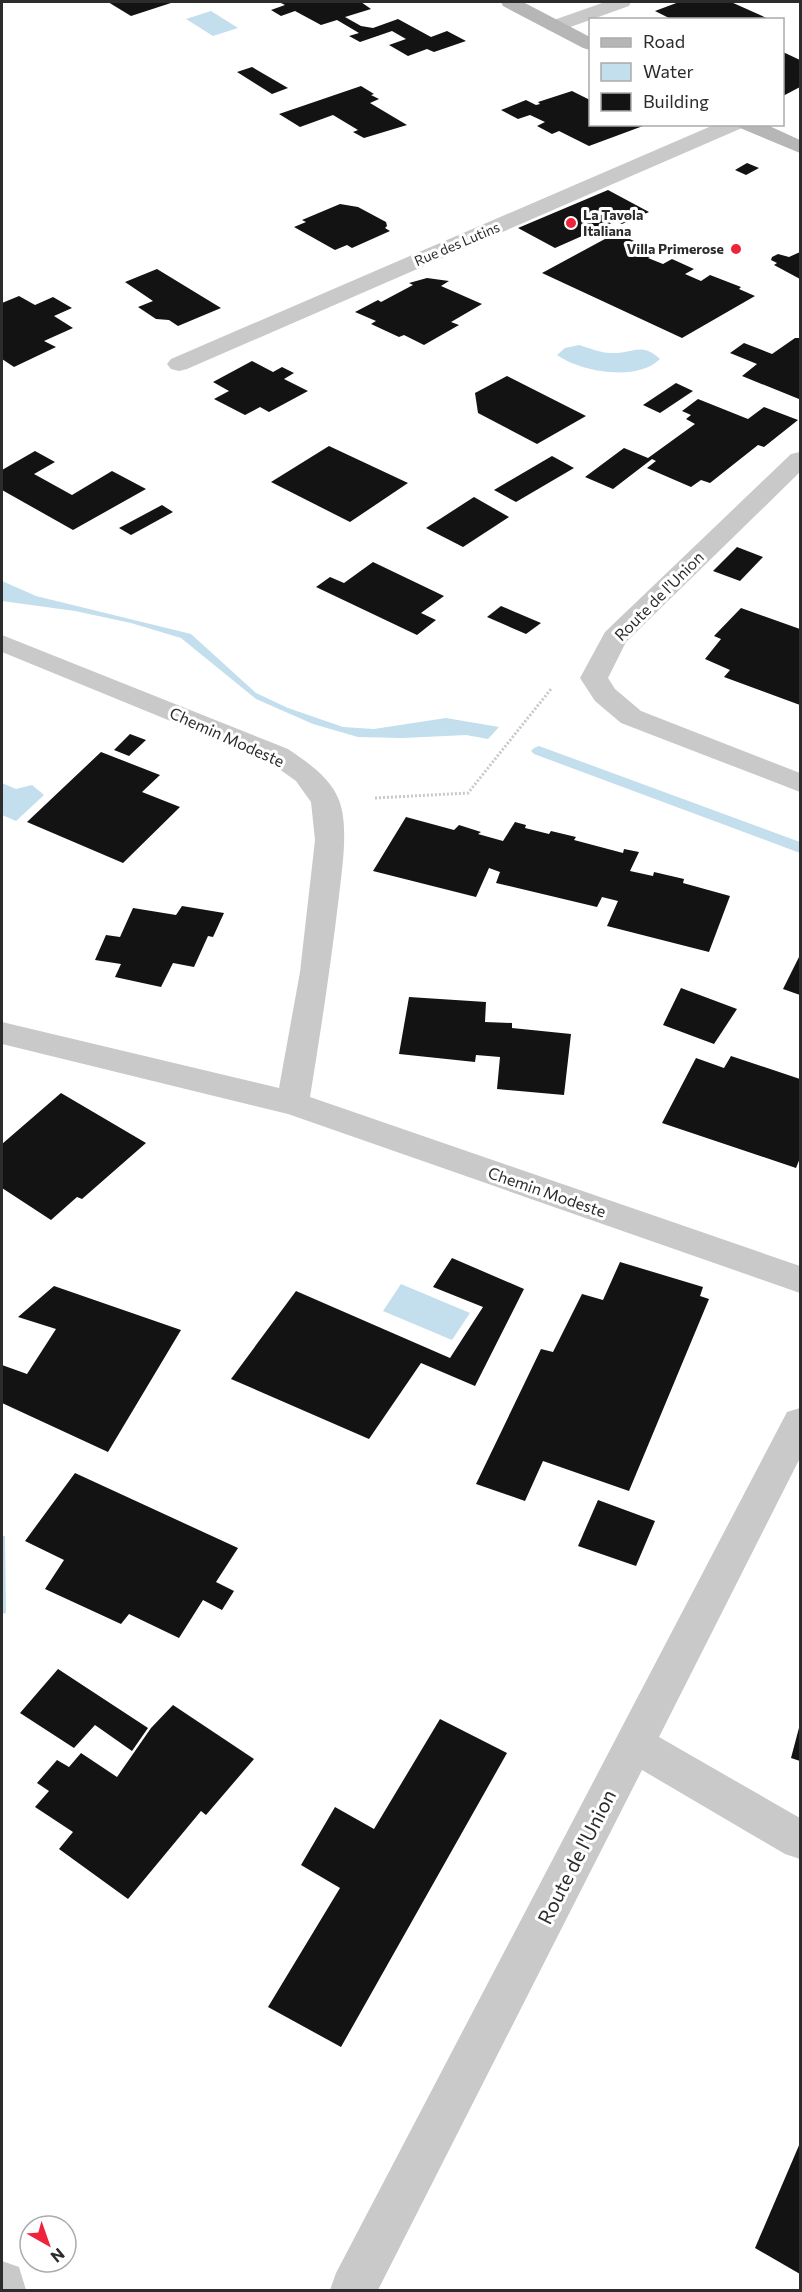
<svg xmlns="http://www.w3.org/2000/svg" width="802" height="2292" viewBox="0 0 802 2292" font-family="Commissioner,sans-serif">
<rect width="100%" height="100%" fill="#fff"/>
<!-- water -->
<g fill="#c3deed">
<polygon points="211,11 238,28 213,36 186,19"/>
<path d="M 579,345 C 589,348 601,353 611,353 C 633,354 641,341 660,359 C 637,382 581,372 557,355 L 565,348 Z"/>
<polygon points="2,581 36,596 191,634 256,693 288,708 343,727 374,729 446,718 499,727 488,739 466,735 403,738 358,737 313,724 256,699 181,638 131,623 75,611 2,601"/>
<polygon points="2,783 16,789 32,785 44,795 16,821 2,815"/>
<polygon points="401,1284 470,1313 452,1340 383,1311"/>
<polygon points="2,1536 5,1536 6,1613 2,1614"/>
</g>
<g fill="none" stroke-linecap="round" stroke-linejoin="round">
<!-- stream -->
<polygon fill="#c3deed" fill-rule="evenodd" points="539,746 800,842 800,853 534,754 531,751 534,748"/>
</g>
<!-- building -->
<g fill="#131313">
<polygon points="108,2 174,2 131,16"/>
<polygon points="279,2 361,2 371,9 345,17 361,26 373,28 398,19 431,37 447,31 466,41 434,52 427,49 408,56 389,45 406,39 392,31 360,42 349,36 359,33 337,20 321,25 295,11 281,16 271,10 285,5"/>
<polygon points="679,2 731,2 771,20 673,20 655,11"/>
<polygon points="783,52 800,60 800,87 783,96"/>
<polygon points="252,67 288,88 272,94 237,72"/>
<polygon points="361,86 374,94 371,95 379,99 370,103 407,125 364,138 353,132 358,130 333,115 300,127 279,114"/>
<polygon points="572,91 590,100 590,124 644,124 642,126 643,126 589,146 559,131 552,134 537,126 545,122 530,115 518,119 501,110 526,100 536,105 540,104 538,102"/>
<polygon points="747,163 759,168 746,175 735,170"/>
<polygon points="608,190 649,212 622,224 616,221 555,248 518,228"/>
<polygon points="340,204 358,207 386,222 387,226 385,228 390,231 352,248 347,245 335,250 294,227 306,222 302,220"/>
<polygon points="616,233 659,252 648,258 663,264 672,259 694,269 685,274 701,281 710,275 741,287 739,289 755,296 682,338 542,273"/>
<polygon points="800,252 800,279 774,265 777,263 771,260 772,257 778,254 789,257"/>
<polygon points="157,269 221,308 178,326 169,320 156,319 138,307 153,301 125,282"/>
<polygon points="427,278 449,281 441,286 482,304 451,322 459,325 424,345 404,335 399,337 371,324 376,321 355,312 378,300 381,302 413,285 409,283"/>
<polygon points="19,296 35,305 53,297 72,308 54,316 73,328 44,341 56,347 14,367 2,359 2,303"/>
<polygon points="795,338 800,338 799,399 742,376 757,364 730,353 744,343 772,354"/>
<polygon points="252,361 273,372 282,367 294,373 284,379 308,391 269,412 260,407 245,415 214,399 229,391 213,382"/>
<polygon points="507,376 586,416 537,444 478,413 475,393"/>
<polygon points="676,383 693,391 660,413 643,405"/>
<polygon points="698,399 748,419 764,407 798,420 764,447 758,445 710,483 701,480 691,487 647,468 656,461 652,459 613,489 585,477 624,448 648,458 695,424 686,419 691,415 682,411"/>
<polygon points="329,446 408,483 350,522 271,482"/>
<polygon points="35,451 55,462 34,474 72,495 112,471 146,489 73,530 2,490 2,470"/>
<polygon points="552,456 574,468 516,502 494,490"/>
<polygon points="474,497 509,517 463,547 426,528"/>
<polygon points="162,505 173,512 131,535 119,528"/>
<polygon points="737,547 763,557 740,581 713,571"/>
<polygon points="373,562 444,596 421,613 436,620 417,635 316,587 330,577 344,583"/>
<polygon points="501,606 541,623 526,634 487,617"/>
<polygon points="741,608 800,629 800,705 724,677 730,670 705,659 721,639 714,636"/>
<polygon points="130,734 146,740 129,756 114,750"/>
<polygon points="101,752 160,775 142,792 180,807 123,863 27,822"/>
<polygon points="406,817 454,830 459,825 481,832 478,834 503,841 515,822 526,825 525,828 549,834 551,831 576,837 574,840 623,853 624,849 639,852 630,871 653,876 654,872 684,879 683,883 730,896 709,952 607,926 618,901 602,897 597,907 496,883 500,872 489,868 476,897 373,871"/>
<polygon points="182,906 224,913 213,937 208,936 194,967 173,963 161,987 115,977 121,964 95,960 106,935 120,937 133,908 176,915"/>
<polygon points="800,955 800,995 783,989"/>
<polygon points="681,988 737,1009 714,1044 663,1025"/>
<polygon points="409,997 486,1002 485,1022 512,1023 512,1028 571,1034 564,1095 497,1089 500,1057 476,1055 475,1062 399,1054"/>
<polygon points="731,1056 800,1079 800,1158 796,1168 662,1123 696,1058 724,1068"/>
<polygon points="61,1093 146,1143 82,1199 77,1197 51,1220 2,1188 2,1144"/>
<polygon points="452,1258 524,1289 475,1386 421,1363 369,1439 231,1379 296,1291 450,1358 483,1307 433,1287"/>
<polygon points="620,1262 703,1287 700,1296 709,1299 629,1491 543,1461 525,1501 476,1484 541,1349 553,1352 582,1294 603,1300"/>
<polygon points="54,1286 181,1330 108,1452 2,1403 2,1365 27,1374 56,1329 18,1317"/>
<polygon points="75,1473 238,1548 216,1582 234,1591 222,1610 203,1600 179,1638 129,1614 121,1624 45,1589 64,1560 25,1541"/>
<polygon points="598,1500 655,1521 636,1566 578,1546"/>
<polygon points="58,1669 148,1728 132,1751 95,1725 74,1748 20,1713"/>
<polygon points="173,1705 254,1759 206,1815 201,1811 128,1899 59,1849 73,1832 35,1807 49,1791 37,1783 57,1760 69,1767 81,1753 117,1777 151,1728"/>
<polygon points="440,1719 507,1753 341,2047 268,2007 340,1888 301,1865 335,1807 374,1829"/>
<polygon points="800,1724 800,1761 791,1758"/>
<polygon points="800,2143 800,2274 755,2248"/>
</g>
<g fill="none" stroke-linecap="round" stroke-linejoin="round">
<!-- path -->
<polyline stroke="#c9c9c9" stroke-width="3" stroke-dasharray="2 2" stroke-linecap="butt" points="375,798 468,793 551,689"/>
<!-- lane -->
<polygon fill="#c9c9c9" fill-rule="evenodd" points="605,2 631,2 629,6 562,30 548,30 545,26 548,22"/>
<!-- street -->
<g fill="#c9c9c9" fill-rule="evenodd">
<polygon points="716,124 745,124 742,128 187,369 179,371 171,369 167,364 171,359"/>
<polygon points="800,452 800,472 626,642 608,678 615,689 641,711 800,773 800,792 621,723 595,701 580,678 605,632 791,454"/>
<path d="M 2,635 L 288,749 C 307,762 330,777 339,800 C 349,826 342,869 339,896 C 331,963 321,1030 310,1097 L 800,1266 L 800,1293 L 288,1114 L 2,1044 L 2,1022 L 279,1088 L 300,972 L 315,840 L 311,802 L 296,781 L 268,761 L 2,652 Z"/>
<polygon points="800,1408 800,1458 659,1737 800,1818 800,1859 785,1854 642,1770 378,2290 330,2290 336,2273 787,1412"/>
<polygon points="2,2261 19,2267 26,2290 2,2290"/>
</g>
<!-- secondary -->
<g fill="#b6b6b6" fill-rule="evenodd">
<polygon points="501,2 523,2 590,37 590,50 583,48 503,6"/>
<polygon points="737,124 765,124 800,140 800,153 740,128"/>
</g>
</g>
<!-- markers -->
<g fill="#ef233a" stroke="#fff" stroke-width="2">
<circle cx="571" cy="223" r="6"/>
<circle cx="736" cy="249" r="6"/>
</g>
<g text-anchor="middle" stroke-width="6" stroke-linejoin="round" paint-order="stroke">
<!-- far-poi labels -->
<g font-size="14" font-weight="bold" fill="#2c2c2c" stroke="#fff" text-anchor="start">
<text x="583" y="220">La Tavola<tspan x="583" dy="16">Italiana</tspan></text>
<text x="724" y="254" text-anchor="end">Villa Primerose</text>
</g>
<!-- far-street labels -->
<g font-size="14" fill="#2c2c2c" stroke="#fff">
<text transform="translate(457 244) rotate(-23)" y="5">Rue des Lutins</text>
</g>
<!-- street labels -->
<g font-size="16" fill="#2c2c2c" stroke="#fff">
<text transform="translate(659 596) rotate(-45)" y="6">Route de l'Union</text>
<text transform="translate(227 737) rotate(24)" y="6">Chemin Modeste</text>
<text transform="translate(547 1192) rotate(19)" y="6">Chemin Modeste</text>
</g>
<!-- near-street labels -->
<g font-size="20" fill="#2c2c2c" stroke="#fff">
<text transform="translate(577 1857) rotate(-63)" y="7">Route de l'Union</text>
</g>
</g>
<!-- border -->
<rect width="802" height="2292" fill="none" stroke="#2c2c2c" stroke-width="6"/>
<!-- legend -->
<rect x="589" y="18" width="195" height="108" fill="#ffffff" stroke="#ababab" stroke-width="1.5"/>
<rect x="601" y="38" width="30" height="9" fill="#b6b6b6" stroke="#ababab" stroke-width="1.5"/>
<text x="643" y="48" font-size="18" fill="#2c2c2c">Road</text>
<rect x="601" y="63" width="30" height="18" fill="#c3deed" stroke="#ababab" stroke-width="1.5"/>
<text x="643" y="78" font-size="18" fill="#2c2c2c">Water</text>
<rect x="601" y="93" width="30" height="18" fill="#131313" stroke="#ababab" stroke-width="1.5"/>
<text x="643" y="108" font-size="18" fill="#2c2c2c">Building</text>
<!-- north arrow -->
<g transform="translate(48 2244) rotate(140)"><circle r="28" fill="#ffffff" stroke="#ababab" stroke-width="1.5"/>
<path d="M0-4.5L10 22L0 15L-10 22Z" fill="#ef233a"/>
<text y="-9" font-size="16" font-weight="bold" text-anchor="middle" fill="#2c2c2c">N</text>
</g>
</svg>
